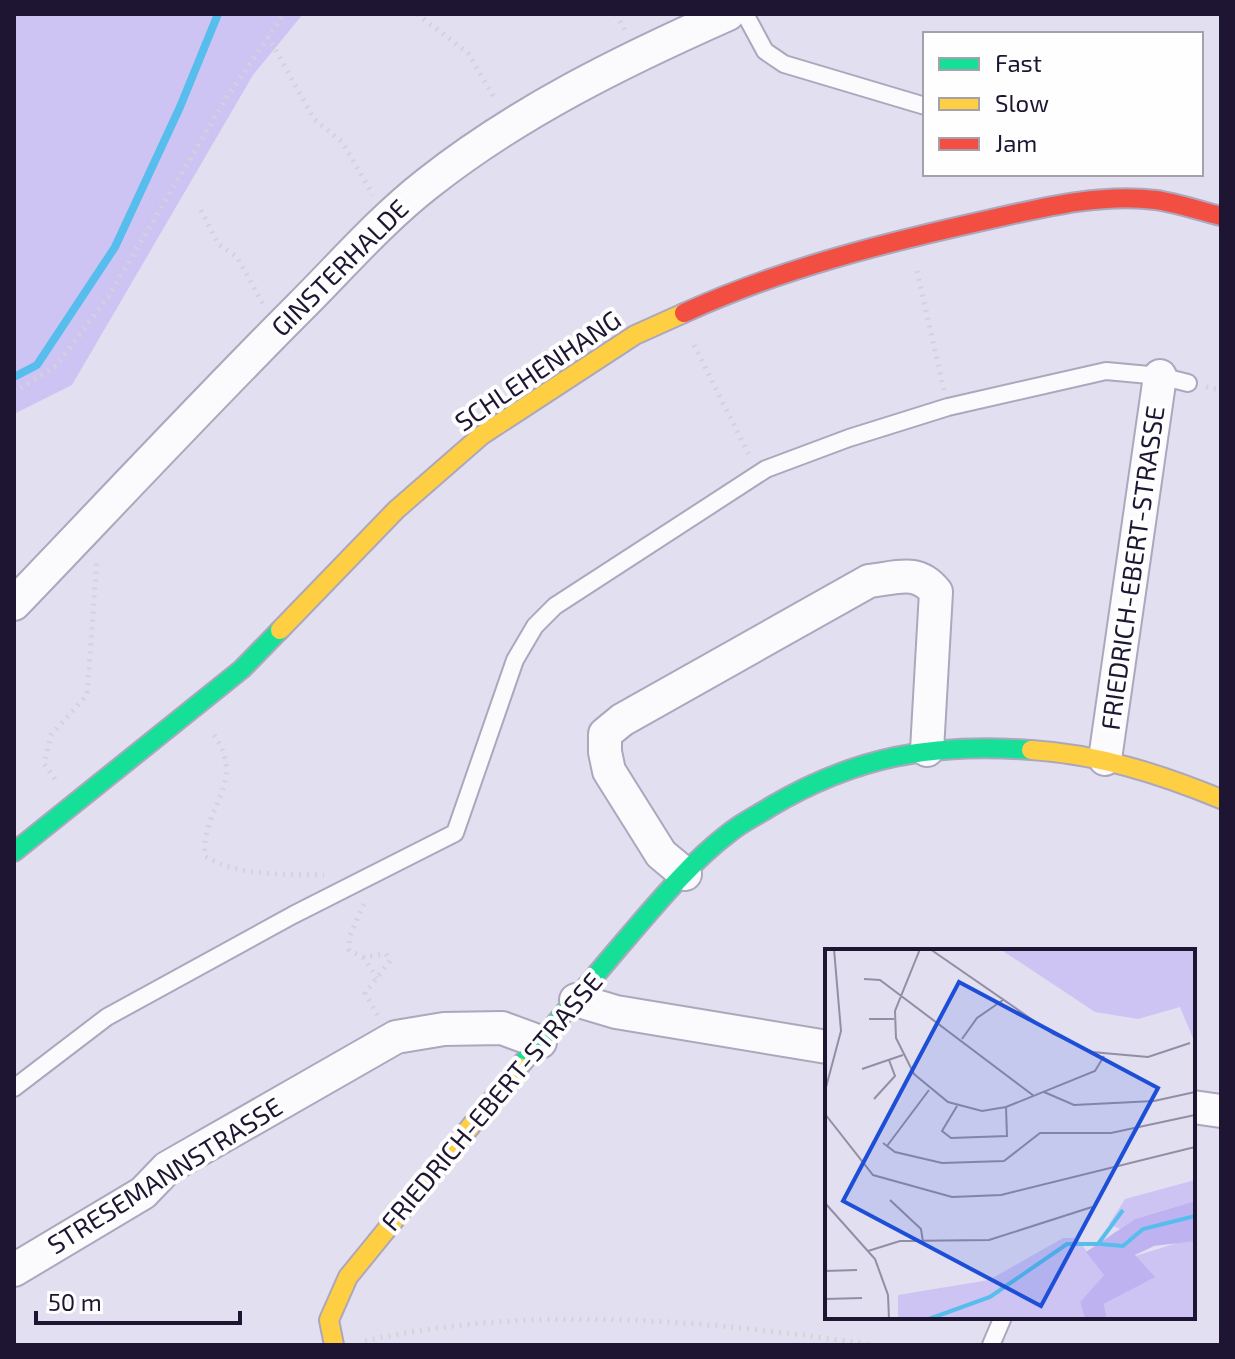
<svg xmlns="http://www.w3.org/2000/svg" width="1235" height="1359" viewBox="0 0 1235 1359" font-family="'Exo 2',sans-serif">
<rect width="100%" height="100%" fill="#e2dff1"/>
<!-- green -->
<polygon fill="#cdc4f3" points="14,14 303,14 253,75 72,385 14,414"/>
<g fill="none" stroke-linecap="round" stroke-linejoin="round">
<!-- stream -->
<polyline stroke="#57bdec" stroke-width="8" points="14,377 37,365 115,247 180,107 218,14"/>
<defs>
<g id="lane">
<polyline points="745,14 765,51 784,64 925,106"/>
<polyline points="14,1088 107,1017 293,915 455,833 515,660 535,626 555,606 766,469 849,438 948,407 1106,371 1160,376 1188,383"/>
<polyline points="991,1345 1003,1317"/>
</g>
<g id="street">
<path d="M 14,604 C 109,505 203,404 301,306 C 342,265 381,220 427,184 C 518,112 622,61 728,14"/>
<polyline points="1105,759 1160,376"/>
<path d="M 685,874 L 661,854 L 609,771 L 605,752 L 605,734 L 622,720 L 869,581 C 897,578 917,568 936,592 L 927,750"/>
<polyline points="576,1000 616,1012 827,1047"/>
<polyline points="1193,1107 1221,1111"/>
<polyline points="14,1270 143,1193 167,1168 396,1037 444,1029 502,1028 540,1042"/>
</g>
<g id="fast">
<polyline points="14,852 242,669 280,630"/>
<path d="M 519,1067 C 555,1024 591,980 628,937 C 659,901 691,862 729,833 C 741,823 756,816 770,807 C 856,756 932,743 1031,750"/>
</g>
<g id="slow">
<polyline points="280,630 396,510 482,435 635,335 684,313"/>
<path d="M 1031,750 C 1097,754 1160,774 1221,799"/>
<polyline points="334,1345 329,1320 348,1277 519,1067"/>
</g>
<path id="jam" d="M 684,313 C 780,269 884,243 987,220 C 1041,208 1100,193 1156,200 C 1177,203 1200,211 1221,216"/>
</defs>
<!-- lane casing -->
<use href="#lane" stroke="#aca7bd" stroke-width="20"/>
<!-- street casing -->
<use href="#street" stroke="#aca7bd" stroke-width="36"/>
<!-- fast casing -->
<use href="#fast" stroke="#aca7bd" stroke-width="22"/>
<!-- slow casing -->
<use href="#slow" stroke="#aca7bd" stroke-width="22"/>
<!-- jam casing -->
<use href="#jam" stroke="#aca7bd" stroke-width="22"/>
<!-- path -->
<g stroke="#d4d3d9" stroke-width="5" stroke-dasharray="2 6" stroke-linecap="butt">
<polyline points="417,14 468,53 496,101"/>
<polyline points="616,14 626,32"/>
<polyline points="268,36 314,119 342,142 373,195"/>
<polyline points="201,210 218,244 237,257 263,304"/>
<polyline points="917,271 944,390"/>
<polyline points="694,345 750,457"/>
<polyline points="1206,387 1221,390"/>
<polyline points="14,393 57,365 108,297 227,97 284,14"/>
<path d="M 214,735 C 248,782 200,810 205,856 C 238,877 286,874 324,875"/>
<polyline points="55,779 44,764 51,735 87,695 97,559"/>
<polyline points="364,904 350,935 349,950 363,957 386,954 390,961 365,993 378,1016"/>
<polyline points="363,957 377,978"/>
<path d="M 365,1341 C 528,1304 709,1320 873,1345"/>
</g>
<!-- lane -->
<use href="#lane" stroke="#fbfafd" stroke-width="16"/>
<!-- street -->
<use href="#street" stroke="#fbfafd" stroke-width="32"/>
<!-- fast -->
<use href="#fast" stroke="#16e098" stroke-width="18"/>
<!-- slow -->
<use href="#slow" stroke="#ffcf43" stroke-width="18"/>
<!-- jam -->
<use href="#jam" stroke="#f24e42" stroke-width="18"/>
</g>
<g text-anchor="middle" stroke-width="8" stroke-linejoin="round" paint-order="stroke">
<!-- street labels -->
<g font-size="26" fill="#1d1532" stroke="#fefefe">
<text transform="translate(340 268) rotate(-45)" y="9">GINSTERHALDE</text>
<text transform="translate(538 371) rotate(-34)" y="9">SCHLEHENHANG</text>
<text transform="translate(1133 568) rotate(-82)" y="9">FRIEDRICH-EBERT-STRASSE</text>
<text transform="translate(492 1102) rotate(-50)" y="9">FRIEDRICH-EBERT-STRASSE</text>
<text transform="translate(165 1176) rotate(-32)" y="9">STRESEMANNSTRASSE</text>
</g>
</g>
<!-- overview -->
<g transform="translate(825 949)">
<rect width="370" height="370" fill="#e2dff1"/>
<path d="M 175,0 L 370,0 L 370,94 L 355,58 L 313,70 L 270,63 ZM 370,231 L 370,252 L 310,270 L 295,280 L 284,275 L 300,250 ZM 238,289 L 252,289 L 279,326 L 255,353 L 260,370 L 73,370 L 73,346 L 164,331 ZM 362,291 L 370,292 L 370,370 L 282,370 L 279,355 L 329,328 L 310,307 Z" fill="#cdc4f3"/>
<path d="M 370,252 L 370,292 L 329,297 L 310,306 L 330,328 L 279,355 L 282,370 L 260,370 L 255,353 L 279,326 L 261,303 L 310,270 Z" fill="#bfb2f0"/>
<path fill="none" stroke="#57bdec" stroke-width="4" d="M 275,295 L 298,297 L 318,280 L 370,267M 104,370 L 165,348 L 242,295 L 273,295 L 298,261"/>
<path fill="none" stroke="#938ea5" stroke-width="2" d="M 95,0 L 70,62 L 71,89 L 89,125 L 123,153 L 157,162 L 181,158 L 270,122 L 279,107M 105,0 L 228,85 L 267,103 L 323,108 L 365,94M 39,30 L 55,31 L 209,147M 44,70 L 69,70M 137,90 L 152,69 L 178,51M 37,120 L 78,106M 0,142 L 16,82 L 9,0M 219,143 L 249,156 L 329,152 L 370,143M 49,150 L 70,127 L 64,111M 132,157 L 117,182 L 126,189 L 182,187 L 181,158M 0,165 L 48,226 L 127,248 L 176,246 L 370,198M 58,194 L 70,203 L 117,214 L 179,212 L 215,184 L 286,184 L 370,166M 62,197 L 104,141M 65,251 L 96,280 L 98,293M 0,254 L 50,310 L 63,346 L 64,370M 43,302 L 75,292 L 164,291 L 267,258M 0,322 L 32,321M 0,350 L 37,349"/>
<path fill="#1d4ed8" fill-opacity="0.15" stroke="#1d4ed8" stroke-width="4" d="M 134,33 L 333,139 L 216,357 L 18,252 Z"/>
<rect width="370" height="370" fill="none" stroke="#1d1532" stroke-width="4"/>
</g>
<!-- border -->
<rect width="1235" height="1359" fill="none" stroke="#1d1532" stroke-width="32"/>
<!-- legend -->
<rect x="923" y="32" width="280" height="144" fill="#fefefe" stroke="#a4a1ac" stroke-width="2"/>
<rect x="939" y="58" width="40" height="12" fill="#16e098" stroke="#a4a1ac" stroke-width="2"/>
<text x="995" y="72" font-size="24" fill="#1d1532">Fast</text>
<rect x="939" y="98" width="40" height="12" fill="#ffcf43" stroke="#a4a1ac" stroke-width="2"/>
<text x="995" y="112" font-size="24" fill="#1d1532">Slow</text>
<rect x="939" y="138" width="40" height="12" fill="#f24e42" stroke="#a4a1ac" stroke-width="2"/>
<text x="995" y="152" font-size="24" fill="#1d1532">Jam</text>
<!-- scale -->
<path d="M36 1311v12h204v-12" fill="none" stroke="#1d1532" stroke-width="4"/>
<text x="48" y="1311" font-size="24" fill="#1d1532" stroke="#fefefe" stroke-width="6" paint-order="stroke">50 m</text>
</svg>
